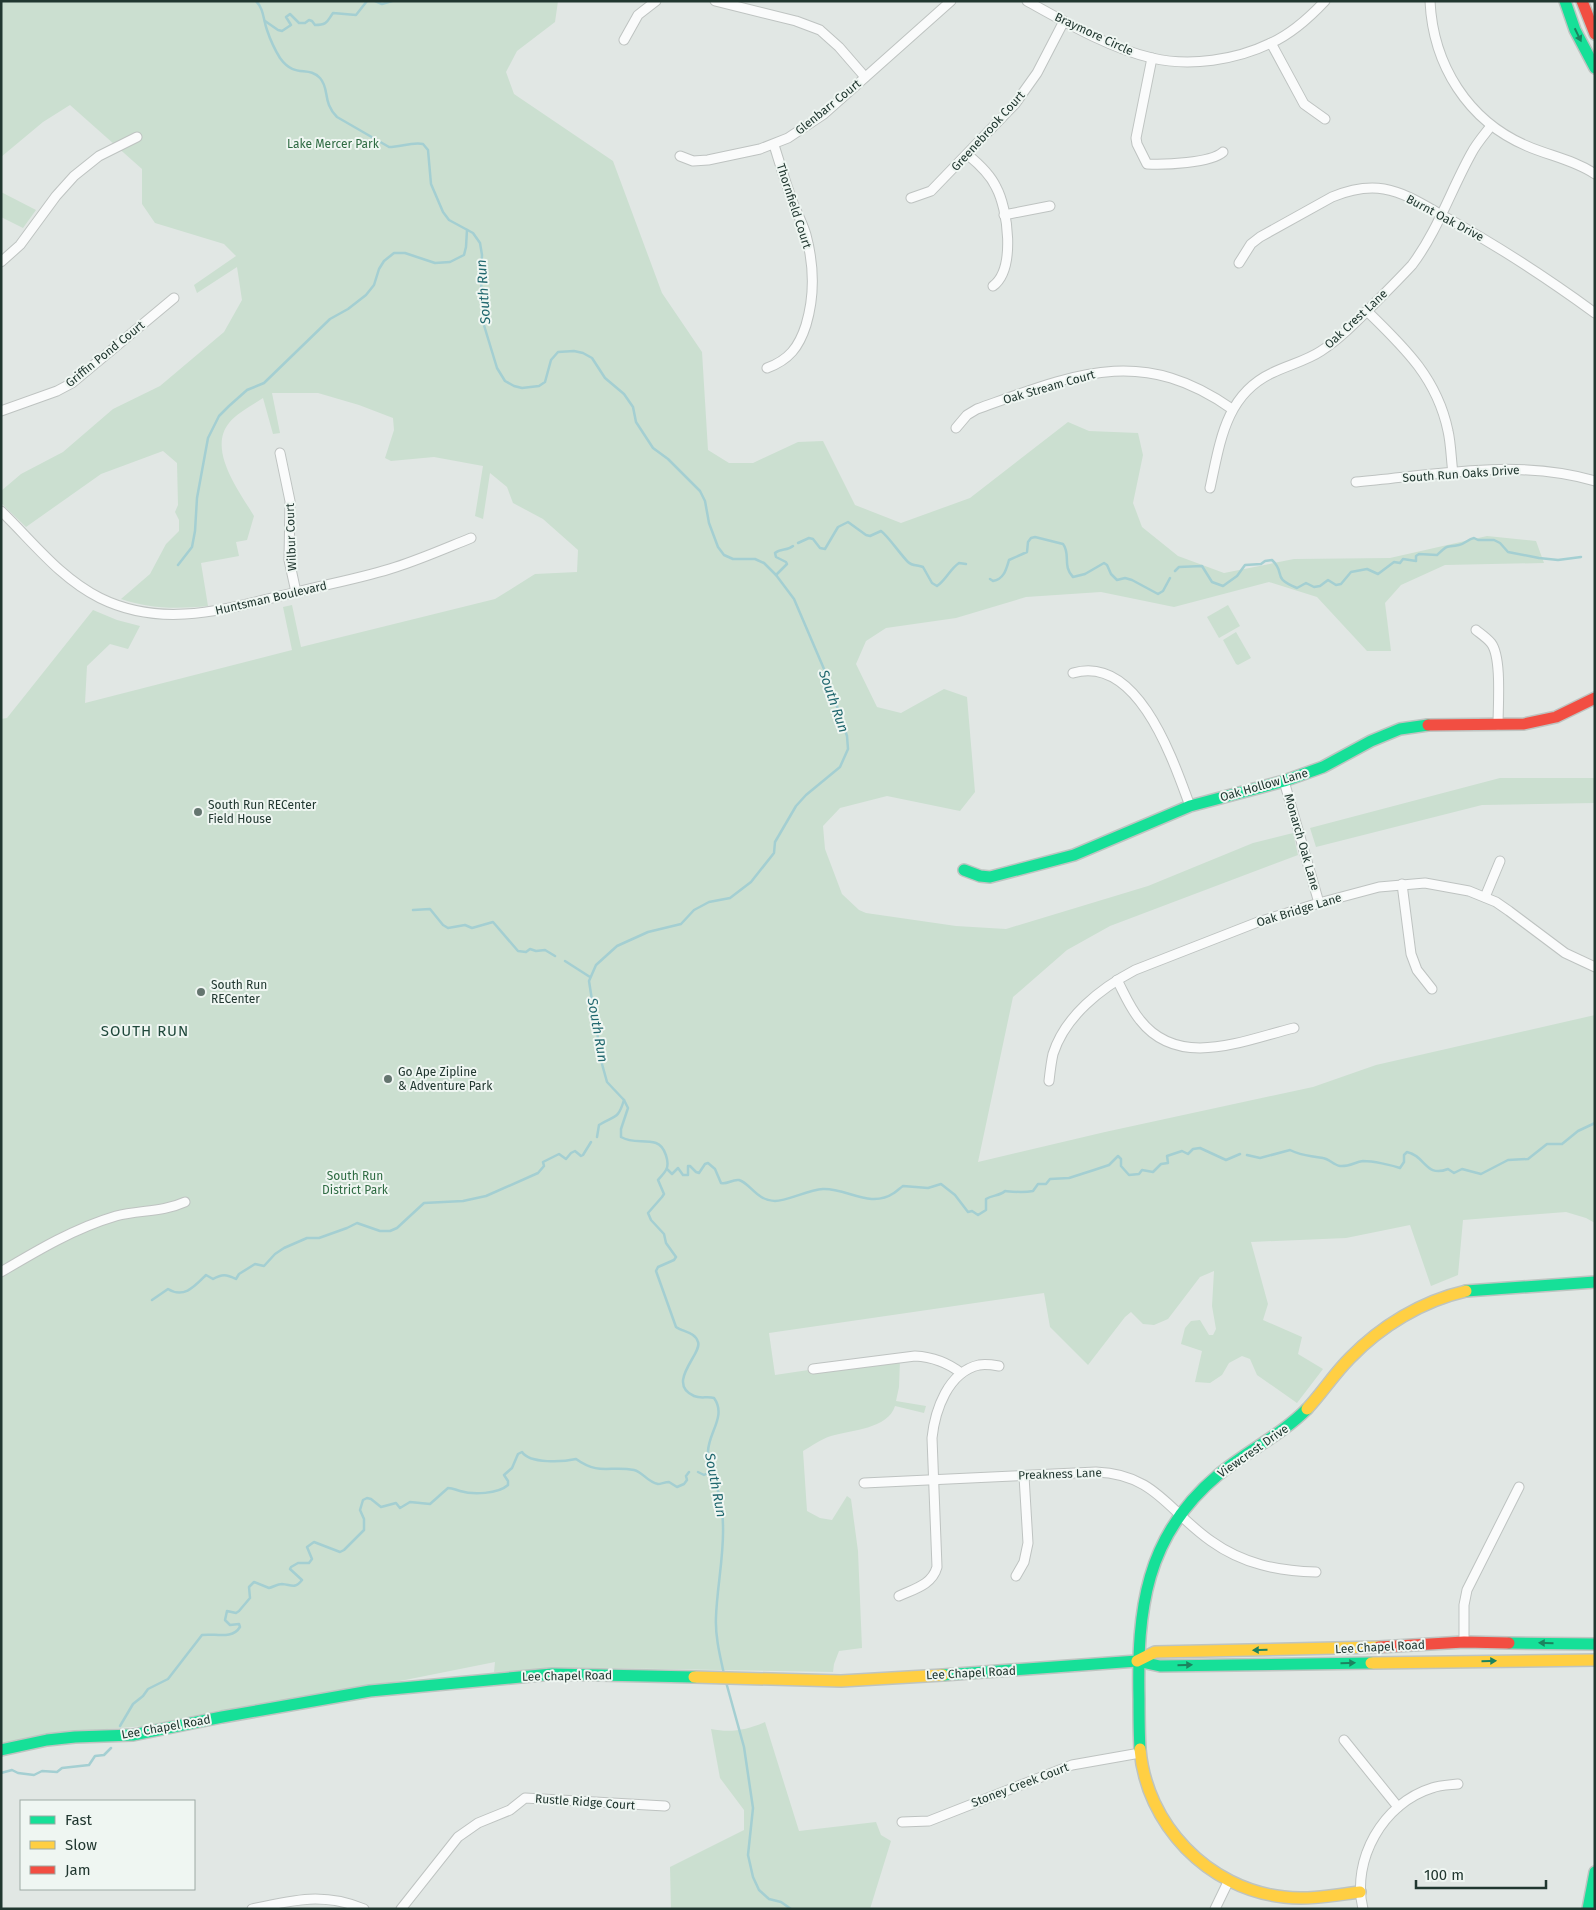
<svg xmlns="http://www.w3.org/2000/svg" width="1596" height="1910" viewBox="0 0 1596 1910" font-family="'Fira Sans',sans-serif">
<rect width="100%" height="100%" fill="#e1e7e4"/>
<!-- green -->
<g fill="#cbdfd0">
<path d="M 1,1 L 558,1 L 555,22 L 517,51 L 506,72 L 514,94 L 613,161 L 662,293 L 702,352 L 708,450 L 729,463 L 753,463 L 798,442 L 823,441 L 855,505 L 901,523 L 970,498 L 1068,422 L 1089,431 L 1138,433 L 1143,455 L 1133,503 L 1142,527 L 1178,556 L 1224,573 L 1294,559 L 1390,558 L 1487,536 L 1536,541 L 1544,563 L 1445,565 L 1401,585 L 1385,603 L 1391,651 L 1367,651 L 1317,597 L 1269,582 L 1174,607 L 1101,592 L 1026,597 L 956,618 L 886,628 L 866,641 L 856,664 L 877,707 L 901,713 L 944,689 L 967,697 L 975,792 L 960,811 L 887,796 L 840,808 L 823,826 L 825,849 L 842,894 L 859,910 L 866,913 L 956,926 L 1006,929 L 1148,886 L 1253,843 L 1293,833 L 1298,855 L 1110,926 L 1067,950 L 1013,997 L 978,1162 L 1105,1132 L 1313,1087 L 1376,1065 L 1595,1015 L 1595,1223 L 1586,1218 L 1566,1212 L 1463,1220 L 1458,1275 L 1431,1286 L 1410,1225 L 1346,1238 L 1251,1242 L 1268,1304 L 1263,1320 L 1302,1337 L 1298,1354 L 1323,1369 L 1297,1403 L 1257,1375 L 1250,1359 L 1242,1356 L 1229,1363 L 1222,1375 L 1210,1383 L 1195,1382 L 1202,1351 L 1181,1344 L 1185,1328 L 1191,1321 L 1200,1320 L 1209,1335 L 1213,1335 L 1216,1329 L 1212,1306 L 1214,1271 L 1200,1277 L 1168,1319 L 1154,1325 L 1143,1324 L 1131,1312 L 1125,1317 L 1088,1365 L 1050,1327 L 1044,1293 L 769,1333 L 775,1375 L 909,1355 L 923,1358 L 900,1360 L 899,1387 L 896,1401 L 926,1406 L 924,1413 L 895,1406 C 888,1429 851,1430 831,1436 C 821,1439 812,1446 803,1451 L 807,1511 L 820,1518 L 832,1520 L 847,1496 L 851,1499 L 858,1551 L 862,1648 L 839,1651 L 834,1664 L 833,1672 L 603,1668 L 494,1672 L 495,1662 L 375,1686 L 236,1708 L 158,1725 L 55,1733 L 1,1745 L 1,719 L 7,718 L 93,610 L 117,620 L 140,626 L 128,649 L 110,644 L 87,666 L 85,703 L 292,650 L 283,607 L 292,605 L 301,647 L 495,599 L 535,574 L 577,572 L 578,550 L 543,519 L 513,503 L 507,487 L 490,473 L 483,519 L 475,516 L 483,466 L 434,457 L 391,461 L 385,458 L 394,430 L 393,418 L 359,405 L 318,393 L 272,393 L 280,433 L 273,434 L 263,398 C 253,405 237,413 229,423 C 207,450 240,492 254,516 L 247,540 L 236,542 L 239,556 L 201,563 L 208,606 C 177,609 150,609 121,599 L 150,574 L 166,544 L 179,531 L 179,520 L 175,512 L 178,505 L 177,463 L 163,451 L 101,474 L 26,527 L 1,503 L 1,491 L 21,474 L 63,452 L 113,409 L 160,386 L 224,332 L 242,300 L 237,267 L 197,293 L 194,285 L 236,256 L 224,244 L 155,223 L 142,204 L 142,169 L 70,105 L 43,122 L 1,157 Z"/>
<polygon points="1,192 36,210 23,228 1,217"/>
<polygon points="1228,605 1240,626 1219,638 1207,617"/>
<polygon points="1236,632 1251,658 1238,665 1236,664 1223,640"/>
<polygon points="1500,778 1595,778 1595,803 1482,805 1316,847 1310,828"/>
<path d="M 765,1722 L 799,1831 L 876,1822 L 881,1835 L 891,1841 L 870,1909 L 671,1909 L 670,1867 L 744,1830 L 744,1810 L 720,1778 L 711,1729 C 731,1733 746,1730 765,1722 Z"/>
</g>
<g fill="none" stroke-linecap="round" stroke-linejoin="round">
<!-- stream -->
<g stroke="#a4cfd2" stroke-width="2.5">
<path d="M 256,1 C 264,9 263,19 267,30 C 270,39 275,50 280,58 C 295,79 308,65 320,78 C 330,89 322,102 337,117 L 389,147 C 401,147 411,142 423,144 L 428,150 L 431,184 L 443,212 L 449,220 L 473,233 L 480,243 L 482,255 L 481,278 L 483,322 L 497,368 L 505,381 L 514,386 L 522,388 L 539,386 L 545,382 L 551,360 L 558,352 L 574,351 L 583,353 L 592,358 L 605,378 L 624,394 L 633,407 L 636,422 L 653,448 L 668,459 L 700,491 L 705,501 L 709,523 L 718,547 L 724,555 L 733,559 L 755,559 L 764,563 L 776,575 L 794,599 L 827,676 L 847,736 L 848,749 L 840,767 L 806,795 L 796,806 L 775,842 L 774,853 L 751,882 L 730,898 L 709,902 L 694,910 L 681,924 L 648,932 L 617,946 L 596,965 L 589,981 L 602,1064 L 607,1082 L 624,1100 L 628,1108 L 621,1129 L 621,1137 C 633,1144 644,1139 656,1143 C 665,1146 670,1163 666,1170 C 664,1174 660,1177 658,1180 L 664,1194 L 662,1197 L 648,1213 L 651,1220 L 664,1234 L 666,1243 L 676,1257 L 674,1260 L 658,1267 L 656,1271 L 676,1327 C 683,1332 695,1332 698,1342 C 703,1353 665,1383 694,1396 C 701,1399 707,1396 714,1398 C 727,1416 708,1433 708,1452 C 707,1464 712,1474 716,1485 C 721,1498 723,1512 723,1526 C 724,1556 717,1587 716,1617 C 715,1636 720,1656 724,1674"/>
<polyline points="375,1 382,4 392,1"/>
<path d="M 265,21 L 278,30 L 282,31 L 291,25 L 286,17 L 290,14 L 299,23 L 305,23 L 309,20 L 312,21 L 315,25 C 328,25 327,21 333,13 L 356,15 L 367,1"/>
<path d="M 798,543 L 809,538 L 813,539 L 820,548 L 825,549 L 838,527 L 848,522 L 866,535 L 870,536 L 881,531 C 888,536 900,554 908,562 C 912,566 918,565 923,567 L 932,583 L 937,586 C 946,580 950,569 959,563 L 966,564"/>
<polyline points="178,565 192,547 195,531 197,498 208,438 219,416 229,406 247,390 264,383 330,319 348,309 366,295 374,285 379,269 384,261 394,253 405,253 435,263 450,262 464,255 466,247 467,230"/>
<path d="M 1175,571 L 1179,567 L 1202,566 L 1212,582 L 1223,586 L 1237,576 L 1245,565 L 1261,564 L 1265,561 L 1272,560 C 1287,574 1270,577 1297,588 L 1306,583 L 1314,587 L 1320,586 L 1328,580 L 1336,585 L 1341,584 L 1351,572 L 1367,569 L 1378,574 L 1394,562 L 1400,563 L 1403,559 L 1416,561 L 1416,556 L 1419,554 L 1437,555 C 1449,544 1444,548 1459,545 C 1465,544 1468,539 1474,538 L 1478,540 L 1494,540 L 1500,543 L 1508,552 L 1539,558 L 1558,560 L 1581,557"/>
<path d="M 776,575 L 787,564 L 786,562 L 776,557 L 775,553 C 781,548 787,551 793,546"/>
<path d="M 990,579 L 993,581 C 1004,579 1006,570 1009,560 L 1027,552 L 1028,542 L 1031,538 L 1035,537 L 1063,544 C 1071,554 1062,566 1073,577 L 1085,574 L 1104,563 L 1107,565 L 1111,574 L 1117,580 L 1125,578 L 1132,580 L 1158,594 L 1163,591 L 1170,578"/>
<polyline points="413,910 430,909 443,925 448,928 465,925 472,928 493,922 518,951 526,952 530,949 536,951 545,950 555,956"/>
<polyline points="565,961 590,977"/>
<path d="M 597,1137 L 599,1125 C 615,1115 618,1120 624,1100"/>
<path d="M 1247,1155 L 1260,1158 L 1290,1150 C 1304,1157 1309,1155 1323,1158 C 1329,1159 1334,1165 1340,1166 C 1349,1167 1355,1162 1363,1161 C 1373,1161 1391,1165 1400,1168 L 1404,1162 L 1404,1155 L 1407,1152 C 1426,1156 1425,1178 1448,1169 L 1454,1173 L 1462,1169 L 1481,1174 L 1508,1160 L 1528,1159 L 1547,1144 L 1562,1144 L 1578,1131 L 1595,1123"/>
<path d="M 667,1169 L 672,1174 L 678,1168 L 683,1175 L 688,1175 L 688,1166 L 690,1166 L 696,1172 L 699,1173 L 705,1164 L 708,1163 L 715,1169 L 721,1183 C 727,1185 732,1179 739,1180 C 750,1183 757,1201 775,1201 C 787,1201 808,1190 823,1189 C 847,1188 870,1209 894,1193 C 897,1191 900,1188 903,1186 L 928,1188 L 941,1184 L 955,1195 L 968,1212 L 972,1211 L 978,1215 L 986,1210 L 986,1199 C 992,1195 1000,1196 1005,1191 C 1015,1192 1023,1193 1033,1191 L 1038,1184 L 1046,1184 L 1050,1179 L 1069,1178 L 1094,1170 L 1109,1165 L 1118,1156 L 1121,1159 L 1121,1166 L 1129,1175 L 1139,1174 L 1142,1170 L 1153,1172 L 1161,1164 L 1168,1163 L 1167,1156 L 1182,1151 L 1188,1154 L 1193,1149 L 1200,1148 L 1226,1160 L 1240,1154"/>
<path d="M 152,1300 L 168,1289 C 184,1299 195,1286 206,1275 L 213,1279 C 222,1274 226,1274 236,1279 L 239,1274 L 255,1264 L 264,1266 L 275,1254 L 284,1248 L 307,1238 L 319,1238 L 347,1228 L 357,1223 L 380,1231 L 390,1231 L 397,1228 L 424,1203 L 463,1201 L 486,1196 L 538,1173 L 544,1166 L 543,1162 L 559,1154 L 566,1159 L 571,1153 L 575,1151 L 581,1156 L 583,1155 L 591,1142"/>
<polyline points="698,1472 704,1475 710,1472"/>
<polyline points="726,1682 744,1747 753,1808 748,1855 753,1877 759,1890 769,1899 781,1902 791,1909"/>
<path d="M 120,1726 L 133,1704 L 143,1696 L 148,1689 L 168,1679 L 202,1635 C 215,1633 232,1640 240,1627 L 239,1624 L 230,1625 L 225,1620 L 227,1611 L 236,1613 L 239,1611 L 250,1598 L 249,1587 L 254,1582 L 269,1588 C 273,1587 278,1584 282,1584 C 292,1585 295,1589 302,1580 L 290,1569 L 291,1567 L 298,1563 L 309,1563 L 312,1559 L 307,1547 L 314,1542 L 340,1552 L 344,1550 L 364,1530 L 364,1519 L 360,1510 L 363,1500 L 367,1498 L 371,1499 L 381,1507 L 396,1503 L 400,1508 L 410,1502 L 430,1504 L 448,1488 C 453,1488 456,1490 460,1491 C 473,1495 498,1494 508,1485 L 508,1481 L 504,1475 L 512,1468 L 518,1454 L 522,1452 C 530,1464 563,1462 576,1459 C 600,1476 610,1465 634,1470 C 643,1472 647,1482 658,1484 C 661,1484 665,1482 669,1482 L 677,1487 L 684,1484 L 687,1480 L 686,1476 L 689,1472"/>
<polyline points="1,1773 12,1770 18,1773 34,1775 42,1771 57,1772 62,1768 89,1765 95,1756 104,1755 111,1748"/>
</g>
<defs>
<g id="street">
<polyline points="715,1 796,21 820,30 839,47 865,77"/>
<path d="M 1027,1 C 1065,22 1109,48 1152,58 C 1190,67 1236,60 1271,43 C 1291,34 1310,17 1325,1"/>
<path d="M 1430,1 C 1433,65 1468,121 1527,146 C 1550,156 1574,160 1595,174"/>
<polyline points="624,40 638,15 656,1"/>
<polyline points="1271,43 1304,104 1325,119"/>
<path d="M 1152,58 L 1136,138 L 1137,144 L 1147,164 C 1164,165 1211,163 1223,152"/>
<path d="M 968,155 C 979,164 990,174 996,187 C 1008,209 1016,269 993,286"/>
<polyline points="680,156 693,161 708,160 760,149 788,138 824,114 951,1"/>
<polyline points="911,198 931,191 1015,104 1037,73 1064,21"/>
<polyline points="1004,215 1050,206"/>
<polyline points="1,262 20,245 56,196 74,176 99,156 137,137"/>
<path d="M 1239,263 L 1251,244 L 1260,237 L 1332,197 C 1349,190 1366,186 1384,189 C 1407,193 1427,207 1447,218 C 1498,246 1547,278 1595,313"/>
<path d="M 1367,311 C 1404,347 1437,378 1448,431 C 1451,444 1451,459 1453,473"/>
<path d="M 767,368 C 789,360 799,347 806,325 C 815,295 814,265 806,235 C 803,224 797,213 793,203 C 786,184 780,164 774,145"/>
<polyline points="1,411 57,391 72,383 174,298"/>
<path d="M 956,428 L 967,415 L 977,409 C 1073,375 1140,344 1232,409"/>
<polyline points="280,453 290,501 289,560 296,592"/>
<path d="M 1356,482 C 1435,475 1517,458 1595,481"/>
<path d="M 1210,488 C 1220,443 1225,395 1272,373 C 1288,365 1306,361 1321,351 C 1341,338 1358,320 1375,303 C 1387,291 1400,278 1412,265 C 1437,232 1451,190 1471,154 C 1476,144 1484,135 1491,126"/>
<path d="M 1,511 C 33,542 60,578 100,598 C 165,630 228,608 293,593 C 327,584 363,578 396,567 C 421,559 446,548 471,538"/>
<path d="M 1476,630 C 1481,634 1487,638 1491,643 C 1502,657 1498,706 1498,725"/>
<path d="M 1073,673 C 1138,654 1173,760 1190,806"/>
<polyline points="1284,781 1319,903"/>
<polyline points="1402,884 1411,954 1417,970 1432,989"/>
<polyline points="1485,897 1500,861"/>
<path d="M 1117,980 C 1124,993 1130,1008 1140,1020 C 1179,1070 1244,1040 1294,1028"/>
<path d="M 1049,1081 C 1050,1072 1051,1063 1053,1054 C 1065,1016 1101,988 1135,970 L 1258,922 L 1319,903 L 1379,887 L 1425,883 L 1469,891 L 1496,902 L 1509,911 L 1565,953 L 1595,967"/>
<path d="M 1,1272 C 38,1250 75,1228 116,1216 C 139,1210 163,1212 185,1202"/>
<path d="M 813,1369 L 915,1356 C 933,1357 947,1362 961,1373"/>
<path d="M 864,1483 L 1096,1472 C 1155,1474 1168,1511 1211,1541 C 1243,1564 1278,1571 1316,1572"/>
<polyline points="1016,1576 1024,1562 1028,1543 1024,1476"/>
<path d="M 899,1596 C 914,1589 932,1585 937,1567 L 932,1438 C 935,1410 948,1372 979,1365 C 985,1364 993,1365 999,1366"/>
<polyline points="1464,1642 1464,1605 1467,1590 1519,1487"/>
<polyline points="1344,1740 1398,1807"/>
<polyline points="902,1822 929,1821 1072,1765 1140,1753"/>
<path d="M 252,1909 C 292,1900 324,1892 364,1909"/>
<polyline points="401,1909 458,1837 478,1823 510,1810 525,1798 665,1806"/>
<polyline points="1215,1909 1228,1882"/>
<path d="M 1363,1909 C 1351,1860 1383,1803 1432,1788 C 1440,1785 1449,1785 1458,1784"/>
</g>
<g id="fast">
<polyline points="1565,1 1575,30 1595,68"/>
<polyline points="964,870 980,876 990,877 1074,855 1190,806 1284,781 1323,767 1371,741 1400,729 1428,725"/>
<polyline points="1466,1291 1595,1282"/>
<polyline points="1509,1643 1595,1644"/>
<polyline points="943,1675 1137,1661 1160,1666 1371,1663"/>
<path d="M 1140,1749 C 1139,1732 1139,1716 1139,1699 C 1137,1610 1145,1536 1218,1475 C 1247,1451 1281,1435 1307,1409"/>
<polyline points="1,1750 47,1740 75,1737 133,1735 222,1717 370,1691 552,1674 694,1677"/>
<polyline points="1588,1909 1595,1872"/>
</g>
<g id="slow">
<path d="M 1307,1409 C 1322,1393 1334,1374 1350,1358 C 1381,1326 1422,1301 1466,1291"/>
<polyline points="1137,1661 1155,1652 1379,1647"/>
<polyline points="1371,1663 1595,1660"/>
<polyline points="694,1677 841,1681 943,1675"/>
<path d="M 1140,1749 C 1146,1824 1208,1889 1284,1897 C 1310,1900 1335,1895 1360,1892"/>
</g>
<g id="jam">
<polyline points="1582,1 1595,34"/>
<polyline points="1428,725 1524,724 1556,717 1595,698"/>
<polyline points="1379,1647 1464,1642 1509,1643"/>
</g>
</defs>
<!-- street casing -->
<use href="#street" stroke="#bec3c1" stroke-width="11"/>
<!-- fast casing -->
<use href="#fast" stroke="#bec4c1" stroke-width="14"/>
<!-- slow casing -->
<use href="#slow" stroke="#bec4c1" stroke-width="14"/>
<!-- jam casing -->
<use href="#jam" stroke="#bec4c1" stroke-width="14"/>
<!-- street -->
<use href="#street" stroke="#fafbfb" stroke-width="9"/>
<!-- fast -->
<use href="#fast" stroke="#16e098" stroke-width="11"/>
<!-- slow -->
<use href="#slow" stroke="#ffcf43" stroke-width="11"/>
<!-- jam -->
<use href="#jam" stroke="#f24e42" stroke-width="11"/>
</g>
<!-- one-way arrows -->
<defs><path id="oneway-solid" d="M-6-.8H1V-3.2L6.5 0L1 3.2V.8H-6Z" transform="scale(1.25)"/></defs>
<g fill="#1c835f">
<use href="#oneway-solid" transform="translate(1578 35) rotate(64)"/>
<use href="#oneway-solid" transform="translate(1546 1643) rotate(-179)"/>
<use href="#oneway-solid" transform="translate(1260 1650) rotate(179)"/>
<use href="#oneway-solid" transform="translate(1489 1661) rotate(-1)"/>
<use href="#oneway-solid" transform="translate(1348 1663) rotate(-1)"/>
<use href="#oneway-solid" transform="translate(1185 1665) rotate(-1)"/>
</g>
<!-- markers -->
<g fill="#64756f" stroke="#eff6f2" stroke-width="2">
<circle cx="198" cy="812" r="5"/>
<circle cx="201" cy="992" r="5"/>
<circle cx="388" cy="1079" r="5"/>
</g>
<g text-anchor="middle" stroke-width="4" stroke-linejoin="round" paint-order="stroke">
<!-- street labels -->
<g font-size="12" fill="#213730" stroke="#eff6f2">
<text transform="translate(1094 34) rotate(25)" y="4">Braymore Circle</text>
<text transform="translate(828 107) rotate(-39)" y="4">Glenbarr Court</text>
<text transform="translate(988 131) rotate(-48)" y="4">Greenebrook Court</text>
<text transform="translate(794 206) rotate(72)" y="4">Thornfield Court</text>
<text transform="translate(1445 218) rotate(28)" y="4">Burnt Oak Drive</text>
<text transform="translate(1356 319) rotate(-43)" y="4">Oak Crest Lane</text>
<text transform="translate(105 354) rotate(-39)" y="4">Griffin Pond Court</text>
<text transform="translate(1049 387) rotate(-16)" y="4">Oak Stream Court</text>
<text transform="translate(1461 474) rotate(-4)" y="4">South Run Oaks Drive</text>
<text transform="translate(291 537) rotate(-92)" y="4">Wilbur Court</text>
<text transform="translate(271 598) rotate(-13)" y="4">Huntsman Boulevard</text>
<text transform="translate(1264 785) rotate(-16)" y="4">Oak Hollow Lane</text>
<text transform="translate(1302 842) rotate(74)" y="4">Monarch Oak Lane</text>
<text transform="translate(1299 910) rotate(-17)" y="4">Oak Bridge Lane</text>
<text transform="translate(1253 1451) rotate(-35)" y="4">Viewcrest Drive</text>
<text transform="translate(1060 1474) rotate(-2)" y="4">Preakness Lane</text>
<text transform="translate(1380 1647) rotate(-3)" y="4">Lee Chapel Road</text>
<text transform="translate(971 1673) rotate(-3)" y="4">Lee Chapel Road</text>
<text transform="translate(567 1676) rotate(-1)" y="4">Lee Chapel Road</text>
<text transform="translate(166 1727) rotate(-10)" y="4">Lee Chapel Road</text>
<text transform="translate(1020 1785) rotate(-21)" y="4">Stoney Creek Court</text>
<text transform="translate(585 1802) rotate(4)" y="4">Rustle Ridge Court</text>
</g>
<!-- park labels -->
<g font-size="12" fill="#2e6b42" stroke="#eff6f2">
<text x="333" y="148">Lake Mercer Park</text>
<text x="355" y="1180">South Run<tspan x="355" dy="14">District Park</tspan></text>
</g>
<!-- poi labels -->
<g font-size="12" fill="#213730" stroke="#eff6f2" text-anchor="start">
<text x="208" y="809">South Run RECenter<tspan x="208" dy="14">Field House</tspan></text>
<text x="211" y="989">South Run<tspan x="211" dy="14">RECenter</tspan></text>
<text x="398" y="1076">Go Ape Zipline<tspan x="398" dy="14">&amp; Adventure Park</tspan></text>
</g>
<!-- water labels -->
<g font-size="14" font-style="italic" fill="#20676e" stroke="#eff6f2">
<text transform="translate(483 292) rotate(-94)" y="5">South Run</text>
<text transform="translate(834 701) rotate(71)" y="5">South Run</text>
<text transform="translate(598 1030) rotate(80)" y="5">South Run</text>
<text transform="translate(716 1485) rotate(79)" y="5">South Run</text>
</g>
<!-- quarter labels -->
<g font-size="15" letter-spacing="1" fill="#1f483b" stroke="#eff6f2">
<text x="145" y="1036">SOUTH RUN</text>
</g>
</g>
<!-- border -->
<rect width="1596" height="1910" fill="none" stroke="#213730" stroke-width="5"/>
<!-- legend -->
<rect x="20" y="1800" width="175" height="90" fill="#eff6f2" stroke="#9daaa4"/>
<rect x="30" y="1816" width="25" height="8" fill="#16e098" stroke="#9daaa4"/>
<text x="65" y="1825" font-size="15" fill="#213730">Fast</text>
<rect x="30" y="1841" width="25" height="8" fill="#ffcf43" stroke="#9daaa4"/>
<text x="65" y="1850" font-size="15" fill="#213730">Slow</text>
<rect x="30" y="1866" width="25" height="8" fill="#f24e42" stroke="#9daaa4"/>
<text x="65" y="1875" font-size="15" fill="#213730">Jam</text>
<!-- scale -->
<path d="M1416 1880v8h130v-8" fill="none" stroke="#213730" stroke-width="2.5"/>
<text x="1424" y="1880" font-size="15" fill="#213730" stroke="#eff6f2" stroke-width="4" paint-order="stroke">100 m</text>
</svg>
